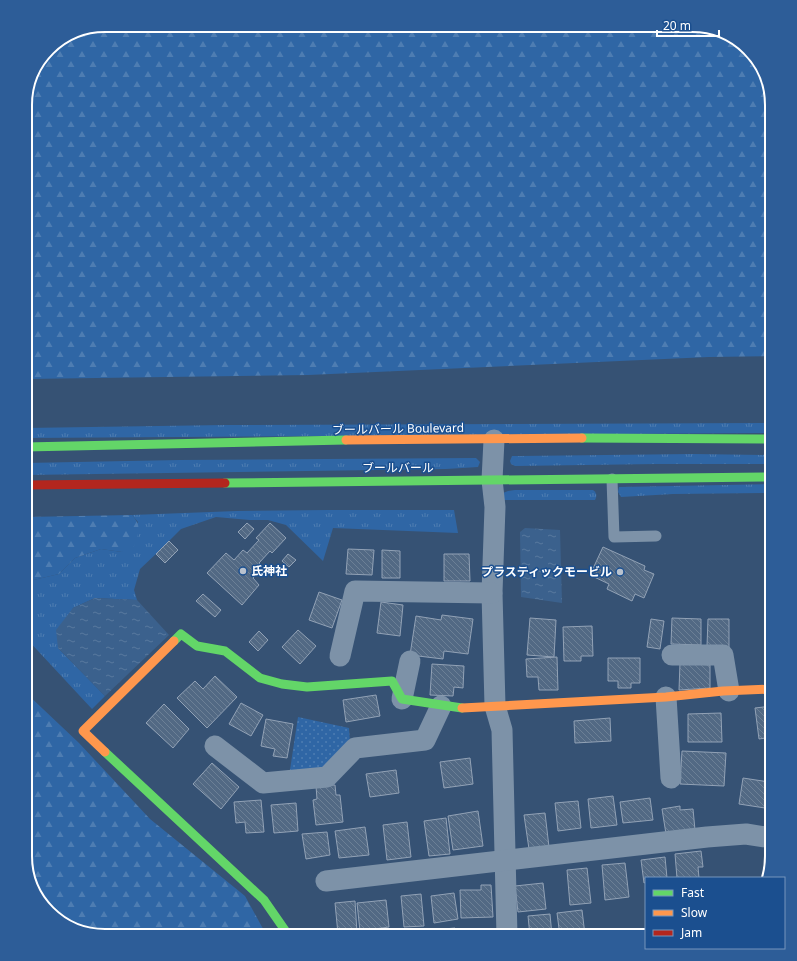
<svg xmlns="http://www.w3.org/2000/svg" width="797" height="961" viewBox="0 0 797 961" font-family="'Noto Sans','Noto Sans JP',sans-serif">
<defs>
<pattern id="grass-tufts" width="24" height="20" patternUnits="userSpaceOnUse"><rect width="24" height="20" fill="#2f66a5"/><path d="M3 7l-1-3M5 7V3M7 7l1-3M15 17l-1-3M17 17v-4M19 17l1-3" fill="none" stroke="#4e7db2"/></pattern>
<pattern id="forest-firs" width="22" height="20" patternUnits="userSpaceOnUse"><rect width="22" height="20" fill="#2f66a5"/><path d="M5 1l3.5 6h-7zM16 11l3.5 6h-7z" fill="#4e7db2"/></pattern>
<pattern id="park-dots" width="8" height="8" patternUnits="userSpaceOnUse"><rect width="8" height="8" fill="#2f66a5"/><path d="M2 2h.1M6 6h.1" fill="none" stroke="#4e7db2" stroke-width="1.8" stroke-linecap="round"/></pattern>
<pattern id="water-ripples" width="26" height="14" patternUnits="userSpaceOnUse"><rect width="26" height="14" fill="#3b618d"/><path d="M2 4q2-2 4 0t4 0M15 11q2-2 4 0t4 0" fill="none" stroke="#58799e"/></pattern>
<pattern id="building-back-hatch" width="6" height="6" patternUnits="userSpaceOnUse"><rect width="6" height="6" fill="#526984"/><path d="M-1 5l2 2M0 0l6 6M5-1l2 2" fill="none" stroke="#6c8096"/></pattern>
</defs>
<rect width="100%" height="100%" fill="#365274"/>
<!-- grass -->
<g fill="url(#grass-tufts)">
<polygon points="772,423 772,433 25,438 25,428 225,425"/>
<polygon points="693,454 772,455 772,464 656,464 515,466 511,464 510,461 512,456 519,456"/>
<polygon points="476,458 480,462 478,467 446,469 25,475 25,463 180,460"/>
<polygon points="772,484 772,493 673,494 621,497 618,492 619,487"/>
<path d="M 515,490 L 593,490 C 597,493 597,496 595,500 L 500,500 L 503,493 L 508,491 Z"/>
<polygon points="330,510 454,510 458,533 333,528 323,561 286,525 268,520 250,520 216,517 181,529 158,552 140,569 134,590 137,600 95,598 73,608 58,648 105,696 92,709 25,637 25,582 59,574 75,558 101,549 122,552 138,522 132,515 237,511"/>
</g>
<!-- forest -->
<g fill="url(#forest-firs)">
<polygon points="105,25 697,25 732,36 758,60 772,105 772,356 709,357 308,375 25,379 25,100 33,70 52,45 75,31"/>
<path d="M 132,515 C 143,527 138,534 133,549 L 122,552 L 101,549 L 75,558 L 59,574 L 25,582 L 25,517 Z"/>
<polygon points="25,692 79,743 150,819 245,896 267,936 105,936 70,928 39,901 25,856"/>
</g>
<!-- park -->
<polygon fill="url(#park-dots)" points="298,717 349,728 350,742 323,770 290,770"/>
<!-- water -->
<g fill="url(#water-ripples)">
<polygon points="525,528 560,530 562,603 521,597 520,532"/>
<polygon points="95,598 137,600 169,635 105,696 58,648 56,630 73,608"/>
</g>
<!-- building -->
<g fill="url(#building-back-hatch)" stroke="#92a2b6">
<polygon points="247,523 254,529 245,539 238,532"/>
<polygon points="270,523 286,538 272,553 270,551 259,563 263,567 253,578 259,585 242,605 207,573 226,553 234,560 243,550 247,553 259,540 256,538"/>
<polygon points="169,541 178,550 165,563 156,554"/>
<polygon points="603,547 645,566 644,570 654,574 644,598 635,594 632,601 607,589 609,584 590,575"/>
<polygon points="348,549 374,550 372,575 346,574"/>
<polygon points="382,550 400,551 400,578 382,578"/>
<polygon points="288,554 296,560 289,567 282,561"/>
<polygon points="444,554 469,554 470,581 444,581"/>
<polygon points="319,592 342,600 332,628 309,620"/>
<polygon points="203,594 221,610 215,617 196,601"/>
<polygon points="381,602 403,605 400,636 377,633"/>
<polygon points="442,615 473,619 468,654 444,651 443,659 410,655 416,616 441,620"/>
<polygon points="530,618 556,620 554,657 527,655"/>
<polygon points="672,618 701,619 701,645 671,644"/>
<polygon points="651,619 664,621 660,649 647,647"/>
<polygon points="708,619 729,619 729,647 707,646"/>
<polygon points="592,626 593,656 581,656 581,661 564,661 563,627"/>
<polygon points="298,630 316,646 300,664 282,647"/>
<polygon points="259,631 268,640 258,651 249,642"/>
<polygon points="557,657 558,690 539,690 538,677 527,677 526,659"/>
<polygon points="608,658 640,658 640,683 631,683 631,688 618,688 618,681 608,681"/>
<polygon points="680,663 710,665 710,688 679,690"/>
<polygon points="432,664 464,666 463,688 454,687 453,696 430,695"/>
<polygon points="215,676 237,697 207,728 177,698 195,681 203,689"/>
<polygon points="376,695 380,716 346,722 343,700"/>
<polygon points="241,703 263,715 251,736 229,724"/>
<polygon points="164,704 189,729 173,748 146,723"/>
<polygon points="772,706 772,737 759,739 755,708"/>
<polygon points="721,713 722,742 688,742 688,714"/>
<polygon points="610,718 611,741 575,743 574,721"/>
<polygon points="266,719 293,724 287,758 273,756 275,749 261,746"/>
<polygon points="682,751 726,753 724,786 680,784"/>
<polygon points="470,758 473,784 444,788 440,762"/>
<polygon points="212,763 239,787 221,809 193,784"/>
<polygon points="396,770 399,793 370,797 366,774"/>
<polygon points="743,778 769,782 765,808 739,804"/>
<polygon points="335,785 336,795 340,795 343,822 316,825 313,800 317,799 316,786"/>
<polygon points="613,796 617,825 591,828 588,799"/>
<polygon points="650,798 653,820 623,823 620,802"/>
<polygon points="261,800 264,832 246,833 245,822 236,823 234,802"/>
<polygon points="578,801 581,828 558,831 555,803"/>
<polygon points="296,803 298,831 274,833 271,805"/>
<polygon points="680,806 680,810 693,809 695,830 666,834 662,809"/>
<polygon points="478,811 483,846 453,850 448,816"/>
<polygon points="545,813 549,847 529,849 524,815"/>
<polygon points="446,818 450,854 429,856 424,821"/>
<polygon points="407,822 411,857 387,860 383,825"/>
<polygon points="365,827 369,855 339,858 335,831"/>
<polygon points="327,832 330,855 306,859 302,834"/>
<polygon points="701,851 703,867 698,867 699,878 677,878 675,854"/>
<polygon points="665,857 667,878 646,878 646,882 644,883 641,860"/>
<polygon points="625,863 629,897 605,900 602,865"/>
<polygon points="587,868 591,903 570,905 567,870"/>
<polygon points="543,883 546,909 518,912 515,886"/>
<polygon points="481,885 491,885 493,917 461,918 460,890 481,890"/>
<polygon points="454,893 458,919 434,923 431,896"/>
<polygon points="421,894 424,926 404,927 401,896"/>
<polygon points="386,900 389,927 360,931 357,903"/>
<polygon points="355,901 357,933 338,934 335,903"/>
<polygon points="582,910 585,935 560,936 557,913"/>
<polygon points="550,914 552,936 530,936 528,916"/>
<polygon points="455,928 456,936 433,936 432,930"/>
<polygon points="425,934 425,936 404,936"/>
</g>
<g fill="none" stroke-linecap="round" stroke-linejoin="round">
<!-- lane -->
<polyline stroke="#7d92a8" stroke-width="11" points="612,479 614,537 656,536"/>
<!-- street -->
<g stroke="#7d92a8" stroke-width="21">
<polyline points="494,440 492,480 495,507 492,593 495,706 502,730 507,936"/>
<polyline points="672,655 723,655 729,691"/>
<polyline points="340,656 355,591 492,593"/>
<polyline points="666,697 671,778"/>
<polyline points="402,699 410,661"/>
<polyline points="215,746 263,783 327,777 355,748 425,740 441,706"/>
<polyline points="326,881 707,837 746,834 772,838"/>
</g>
<!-- fast -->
<g stroke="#63d668" stroke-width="9">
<polyline points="582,438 772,439"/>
<polyline points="25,447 346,440"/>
<polyline points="225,483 772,477"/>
<polyline points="174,641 181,634 197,646 225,651 260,678 282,684 307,687 392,681 402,699 462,708"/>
<polyline points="105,752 264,900 289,936"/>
</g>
<!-- slow -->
<g stroke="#ff974d" stroke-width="9">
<polyline points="346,440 582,438"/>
<polyline points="462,708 666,697 723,691 772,689"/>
<polyline points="105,752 83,731 174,641"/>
</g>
<!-- jam -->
<polyline stroke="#b3261e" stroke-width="9" points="25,485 225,483"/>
</g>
<!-- markers -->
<g fill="#b9c2ce" stroke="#1b4f8f" stroke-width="1.5">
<circle cx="243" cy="571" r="4"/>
<circle cx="620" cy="572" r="4"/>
</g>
<g text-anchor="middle" stroke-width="3" stroke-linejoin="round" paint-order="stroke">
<!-- street labels -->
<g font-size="12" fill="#fff" stroke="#1b4f8f">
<text transform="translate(398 429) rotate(-1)" y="4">ブールバール Boulevard</text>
<text x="398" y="472">ブールバール</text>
</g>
<!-- poi labels -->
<g font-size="12" font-weight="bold" fill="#fff" stroke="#1b4f8f" text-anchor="start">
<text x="251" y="575">氏神社</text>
<text x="612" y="576" text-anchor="end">プラスティックモービル</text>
</g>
</g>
<!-- crop -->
<path d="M0 0H797V961H0ZM105 32H692A73 73 0 0 1 765 105V856A73 73 0 0 1 692 929H105A73 73 0 0 1 32 856V105A73 73 0 0 1 105 32Z" fill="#2d5d98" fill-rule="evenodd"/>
<path fill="none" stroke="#fff" stroke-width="2" d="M105 32H692A73 73 0 0 1 765 105V856A73 73 0 0 1 692 929H105A73 73 0 0 1 32 856V105A73 73 0 0 1 105 32Z"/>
<!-- legend -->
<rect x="645" y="877" width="140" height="72" fill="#1b4f8f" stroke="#7695bc"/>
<rect x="653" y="890" width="20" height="6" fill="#63d668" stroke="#7695bc"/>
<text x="681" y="897" font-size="12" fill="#ffffff">Fast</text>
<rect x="653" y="910" width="20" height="6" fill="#ff974d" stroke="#7695bc"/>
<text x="681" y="917" font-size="12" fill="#ffffff">Slow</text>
<rect x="653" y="930" width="20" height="6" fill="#b3261e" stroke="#7695bc"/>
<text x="681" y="937" font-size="12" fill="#ffffff">Jam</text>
<!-- scale -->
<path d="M657 30v6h62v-6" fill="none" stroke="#ffffff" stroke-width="2"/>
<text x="663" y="30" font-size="12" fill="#ffffff" stroke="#1b4f8f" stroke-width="3" paint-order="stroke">20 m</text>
</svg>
